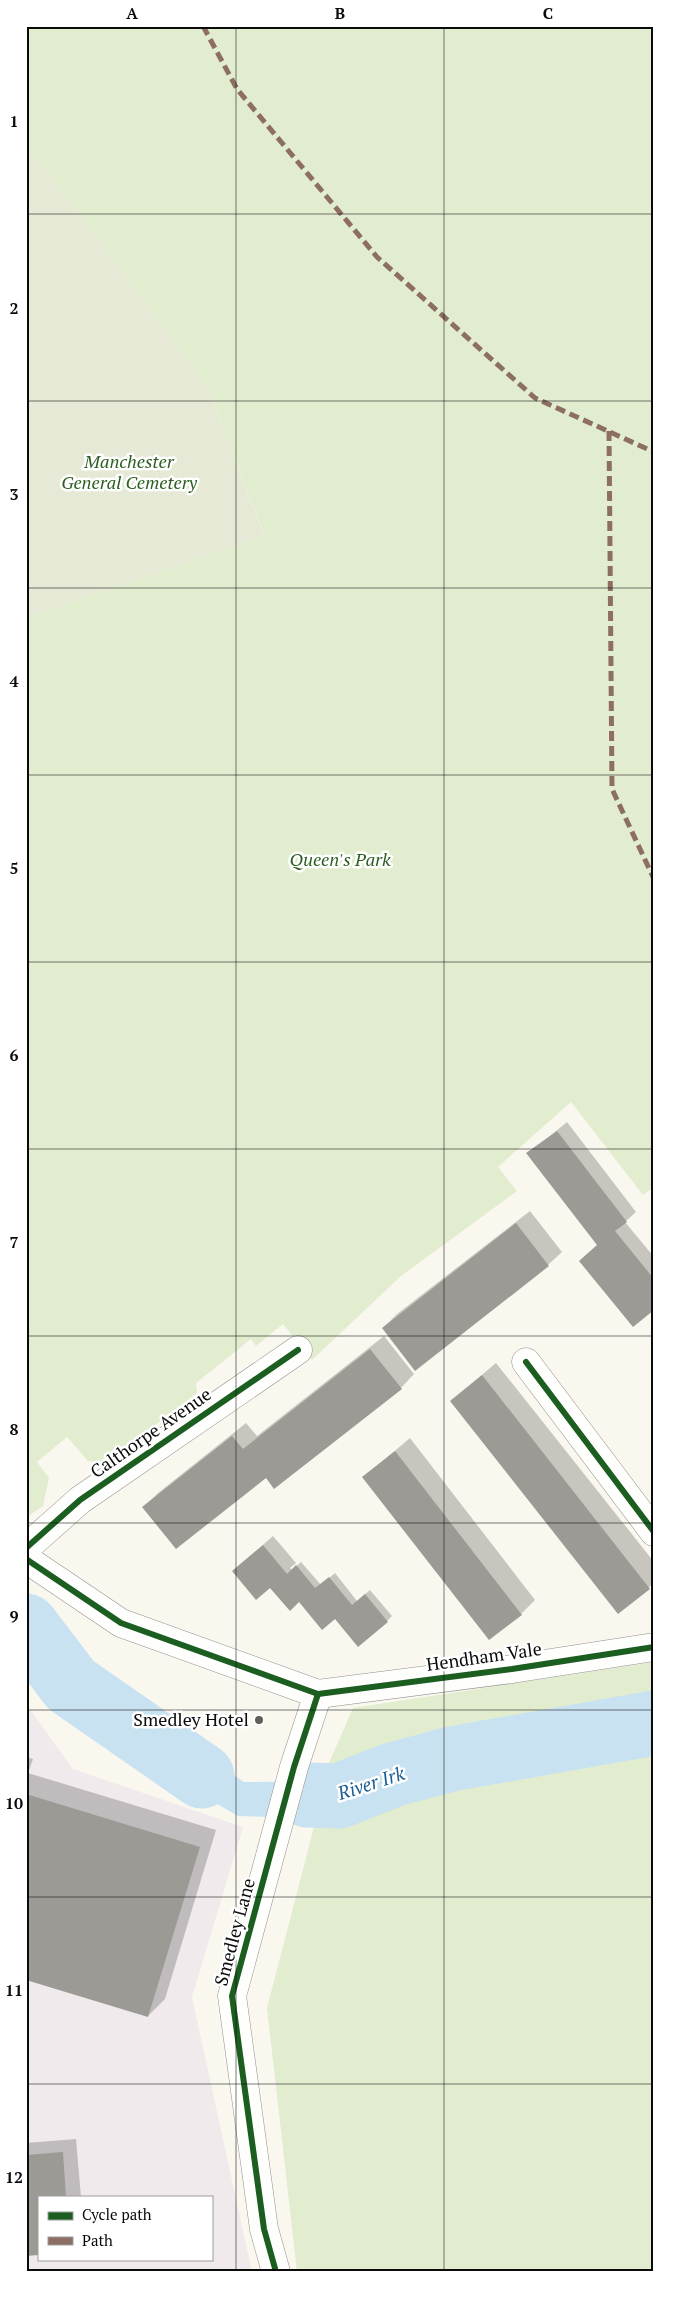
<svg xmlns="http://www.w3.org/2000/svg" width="680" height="2298" viewBox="0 0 680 2298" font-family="'PT Serif',serif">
<rect width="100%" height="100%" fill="#faf7ef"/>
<!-- industrial -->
<path fill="#f1eaec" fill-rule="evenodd" d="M 26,1704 L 73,1769 L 243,1827 L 192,1997 L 252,2272 L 26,2272 ZM 39,2197 L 211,2197 L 211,2259 L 39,2259 Z"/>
<!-- green -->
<g fill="#e2edd0">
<polygon points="26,26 654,26 654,1187 643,1195 571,1102 498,1167 517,1191 401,1276 312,1360 283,1324 256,1346 251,1339 196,1383 197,1393 107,1462 88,1461 67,1437 37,1462 49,1478 43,1506 26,1518 26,618 264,535 208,388 61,190 26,148"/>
<polygon points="654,1662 654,2272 297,2272 267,2008 314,1827 325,1772 353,1708"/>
</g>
<!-- cemetery -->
<polygon fill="#e5e9d5" points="26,148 61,190 208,388 264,536 26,618"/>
<!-- water -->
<polygon fill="#c8e2f1" points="133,1719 200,1754 244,1782 346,1781 393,1757 395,1791 350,1813 329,1819 238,1816 112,1743"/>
<!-- shadow -->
<g fill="#0003">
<polygon points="567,1122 636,1212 625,1222 654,1257 654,1308 581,1261 598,1245 528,1154"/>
<polygon points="530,1211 562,1252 548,1265 383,1328 397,1314"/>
<polygon points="384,1336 414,1374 401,1388 266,1476 144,1507 158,1493 246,1423 257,1436"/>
<polygon points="496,1363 654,1562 654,1583 618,1613 451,1401"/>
<polygon points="410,1438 535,1600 521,1614 364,1477"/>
<polygon points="273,1536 296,1563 290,1568 292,1570 301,1562 321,1585 335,1573 357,1601 370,1590 392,1616 387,1621 335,1618 233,1571"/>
<polygon points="26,1757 33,1759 28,1773 216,1830 165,1999 148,2016 26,1978"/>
<polygon points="76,2139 81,2197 39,2197 26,2254 26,2143"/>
</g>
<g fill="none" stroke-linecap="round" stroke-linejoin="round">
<!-- river -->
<g stroke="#c8e2f1" stroke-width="65">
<polyline points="26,1626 71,1685 202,1776"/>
<polyline points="307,1795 339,1796 392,1775 451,1759 654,1723"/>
</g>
</g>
<!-- building -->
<g fill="#9c9a95">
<polygon points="557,1131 627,1222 615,1231 654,1279 654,1310 633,1327 579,1261 597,1245 526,1153"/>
<polygon points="516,1223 549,1266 415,1371 382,1328"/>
<polygon points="370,1349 402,1389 274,1489 266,1478 176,1549 142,1507 232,1436 243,1449"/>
<polygon points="482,1375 650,1589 618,1614 450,1401"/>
<polygon points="395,1451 522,1615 489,1640 362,1477"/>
<polygon points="263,1545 287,1574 296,1565 315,1588 329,1577 352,1605 365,1594 388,1622 358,1647 335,1619 322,1630 299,1602 290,1611 270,1588 256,1600 232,1571"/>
<polygon points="26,1794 200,1847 148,2017 26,1980"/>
<polygon points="63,2152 66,2197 39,2197 39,2255 26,2256 26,2155"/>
</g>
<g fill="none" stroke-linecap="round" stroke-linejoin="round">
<defs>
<g id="minor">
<polyline points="526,1362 654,1532"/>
<polyline points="26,1548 80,1500 298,1350"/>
<polyline points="26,1559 121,1623 318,1694 512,1669 654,1647"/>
<polyline points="276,2272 264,2229 232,1996 294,1767 318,1694"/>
</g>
</defs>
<!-- minor casing -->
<use href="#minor" stroke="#93918e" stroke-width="29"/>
<!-- minor -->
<use href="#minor" stroke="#fefefd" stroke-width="28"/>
<!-- quiet -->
<g stroke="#8d6e63" stroke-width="5" stroke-dasharray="10 5" stroke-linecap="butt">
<polyline points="203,26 237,89 377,257 535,398 654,452"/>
<polyline points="609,431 612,789 654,879"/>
</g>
<defs>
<g id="cycleway">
<polyline points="526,1362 654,1532"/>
<polyline points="26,1548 80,1500 298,1350"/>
<polyline points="26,1559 121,1623 318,1694 512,1669 654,1647"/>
<polyline points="276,2272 264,2229 232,1996 294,1767 318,1694"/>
</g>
</defs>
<!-- cycleway casing -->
<use href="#cycleway" stroke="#fff" stroke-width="9"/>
<!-- cycleway -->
<use href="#cycleway" stroke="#1b5e20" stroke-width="6"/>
</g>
<!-- grid -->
<path fill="none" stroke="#0b0b0b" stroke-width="1" stroke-opacity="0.55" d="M 236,26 L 236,2272M 444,26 L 444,2272M 26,214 L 654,214M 26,401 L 654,401M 26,588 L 654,588M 26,775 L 654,775M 26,962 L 654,962M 26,1149 L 654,1149M 26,1336 L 654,1336M 26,1523 L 654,1523M 26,1710 L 654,1710M 26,1897 L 654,1897M 26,2084 L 654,2084"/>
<!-- markers -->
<circle fill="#5f5e5b" stroke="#fff" stroke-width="2" cx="259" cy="1720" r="5"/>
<g text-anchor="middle" stroke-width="5" stroke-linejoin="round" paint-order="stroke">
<!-- park labels -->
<g font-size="18" font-style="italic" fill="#2c5e21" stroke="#fff">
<text x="129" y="468">Manchester<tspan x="129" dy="21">General Cemetery</tspan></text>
<text x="340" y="866">Queen's Park</text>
</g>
<!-- street labels -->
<g font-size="18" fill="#0b0b0b" stroke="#fff">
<text transform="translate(151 1433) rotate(-35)" y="6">Calthorpe Avenue</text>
<text transform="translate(484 1657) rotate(-8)" y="6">Hendham Vale</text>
<text transform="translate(235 1932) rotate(-75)" y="6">Smedley Lane</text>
</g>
<!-- poi labels -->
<g font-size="18" fill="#0b0b0b" stroke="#fff" text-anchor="end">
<text x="249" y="1726">Smedley Hotel</text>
</g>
<!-- water labels -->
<g font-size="19" font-style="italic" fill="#1d5f94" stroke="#fff">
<text transform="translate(371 1783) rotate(-18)" y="7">River Irk</text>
</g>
</g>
<!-- border -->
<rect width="680" height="2298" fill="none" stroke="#ffffff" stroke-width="55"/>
<!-- legend -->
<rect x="38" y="2196" width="175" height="65" fill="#ffffff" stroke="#9d9d9d"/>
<rect x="48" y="2212" width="25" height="8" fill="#1b5e20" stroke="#9d9d9d"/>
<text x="82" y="2220" font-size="15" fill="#0b0b0b">Cycle path</text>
<rect x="48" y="2237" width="25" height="8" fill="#8d6e63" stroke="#9d9d9d"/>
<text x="82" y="2246" font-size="15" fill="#0b0b0b">Path</text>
<rect x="28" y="28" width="624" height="2242" fill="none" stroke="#0b0b0b" stroke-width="2"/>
<g font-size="16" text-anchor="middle" font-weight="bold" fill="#0b0b0b">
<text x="132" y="19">A</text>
<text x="340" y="19">B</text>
<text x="548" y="19">C</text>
<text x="14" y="127">1</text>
<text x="14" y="314">2</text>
<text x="14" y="500">3</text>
<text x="14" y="687">4</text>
<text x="14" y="874">5</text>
<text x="14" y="1061">6</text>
<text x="14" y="1248">7</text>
<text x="14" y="1435">8</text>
<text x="14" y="1622">9</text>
<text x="14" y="1809">10</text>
<text x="14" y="1996">11</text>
<text x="14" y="2183">12</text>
</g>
</svg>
